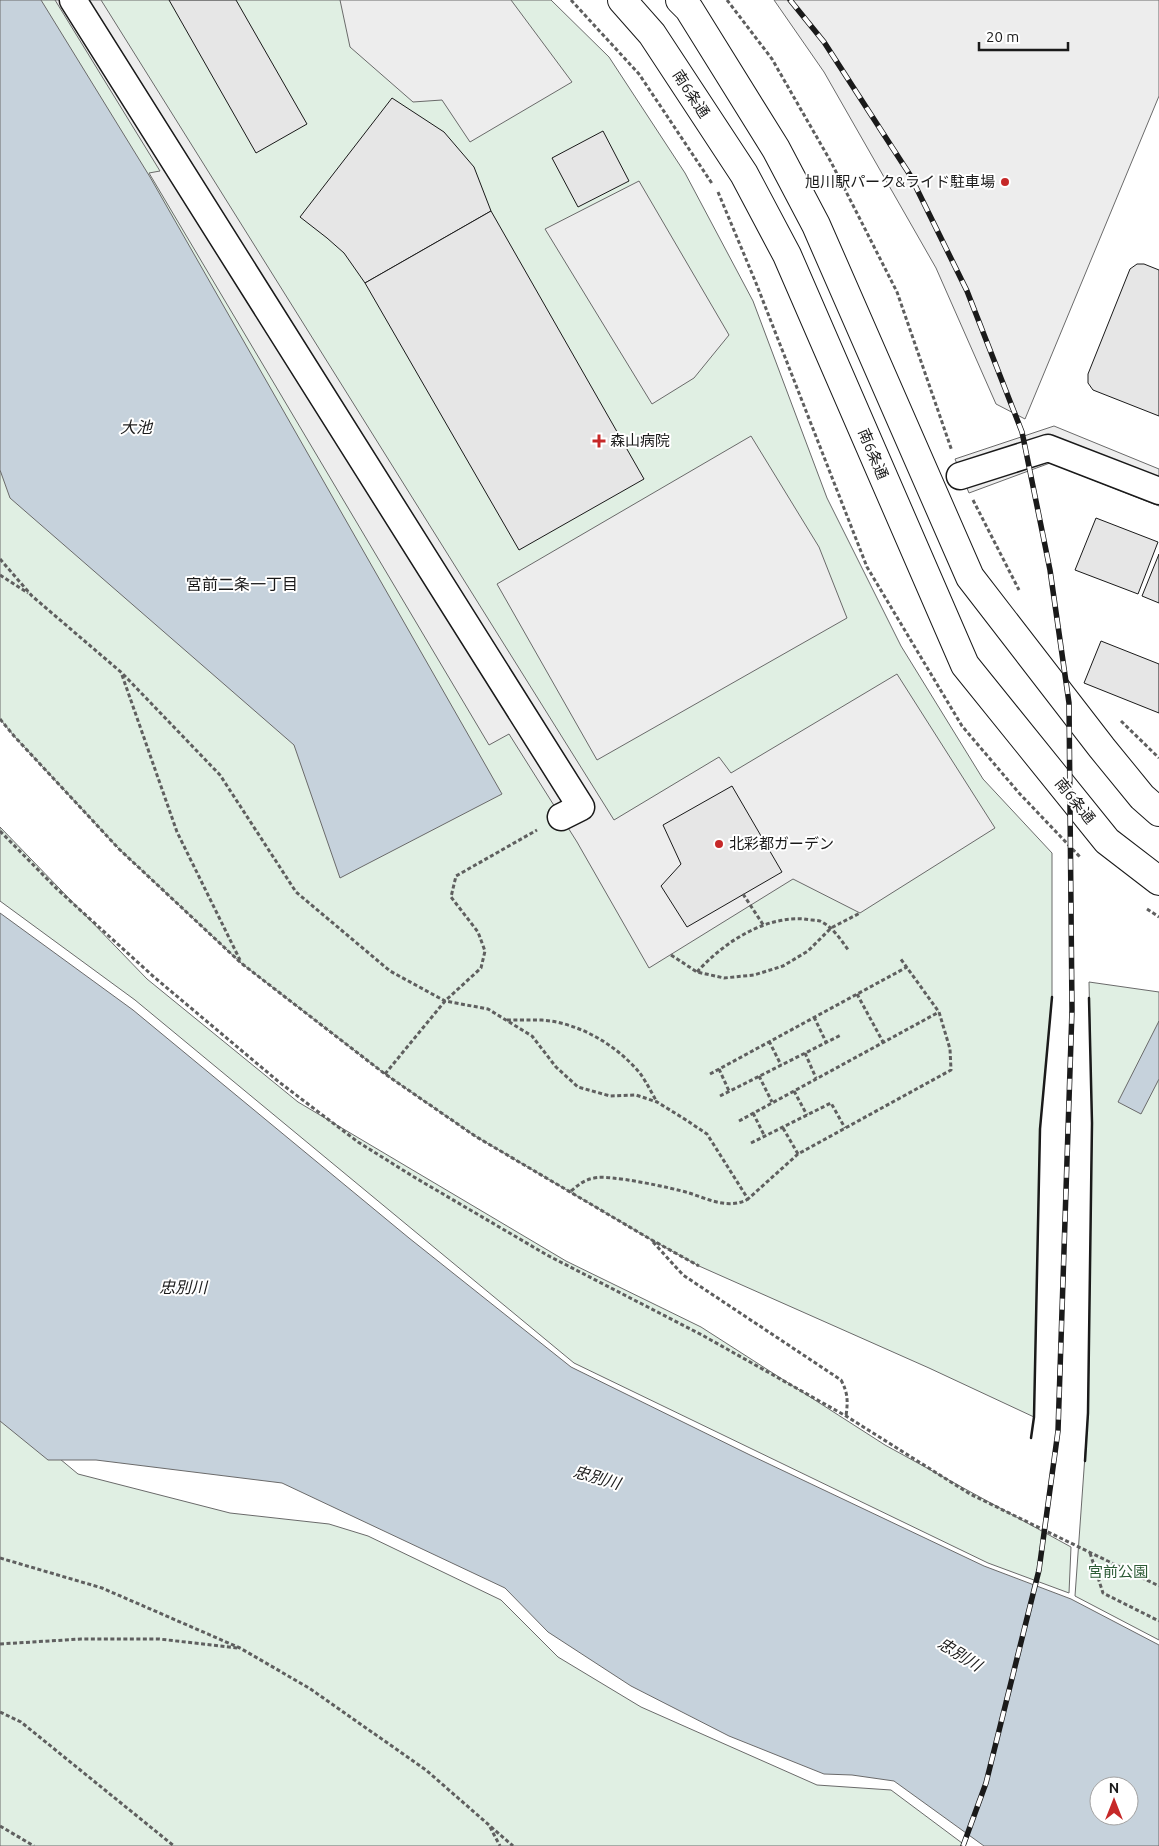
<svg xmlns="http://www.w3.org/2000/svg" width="1159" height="1846" viewBox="0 0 1159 1846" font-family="Ubuntu,'Noto Sans JP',sans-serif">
<rect width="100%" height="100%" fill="#fff"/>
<!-- green -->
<g fill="#e0efe3" stroke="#6a6a6a">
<polygon points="0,0 551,0 609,57 685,173 753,301 827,498 901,646 983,779 1052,853 1052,997 1040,1129 1034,1417 929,1368 699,1266 650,1239 475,1136 385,1074 241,963 119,849 14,736 0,719"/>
<polygon points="0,827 147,979 298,1102 566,1261 701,1327 885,1445 1071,1547 1069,1593 988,1563 574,1363 135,1000 0,901"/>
<polygon points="1089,982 1159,992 1159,1640 1075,1596 1088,1413 1092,1123"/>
<polygon points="0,1409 78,1474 230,1513 329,1524 368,1536 501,1600 558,1657 641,1707 817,1785 891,1790 966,1846 0,1846"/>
</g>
<!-- parking -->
<g fill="#ededed" stroke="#6a6a6a">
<polygon points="55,0 101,0 614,820 719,757 731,773 897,674 995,828 860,913 793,879 649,968 577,842 509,734 489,745 149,173 160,171"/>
<polygon points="340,0 511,0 572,82 470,142 442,100 413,102 350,47"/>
<polygon points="774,0 1159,0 1159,96 1025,419 996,404 936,268 824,72"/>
<polygon points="639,181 729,335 694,378 652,404 545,229"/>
<polygon points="1054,426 1159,469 1159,506 1050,463 969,493 955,459"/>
<polygon points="751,436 819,547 847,618 597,760 497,584"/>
</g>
<!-- water -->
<g fill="#c6d2dc" stroke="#6a6a6a" fill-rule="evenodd">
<polygon points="0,0 41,0 150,177 502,794 340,878 294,745 10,498 0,470"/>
<path d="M 0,913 L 133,1010 L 409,1238 L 571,1367 L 750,1455 L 984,1566 L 1071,1599 L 1159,1645 L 1159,1846 L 984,1846 L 894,1781 L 852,1775 L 824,1774 L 729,1736 L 631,1686 L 548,1632 L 505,1588 L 282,1483 L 96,1460 L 48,1460 L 0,1421 ZM 1099,1786 L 1129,1786 L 1129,1816 L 1099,1816 Z"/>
<polygon points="1159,1021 1159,1079 1141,1114 1118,1102"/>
</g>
<!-- building -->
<g fill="#e6e6e6" stroke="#1a1a1a">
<polygon points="169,0 236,0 307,124 256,153"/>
<polygon points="392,98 444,132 474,167 491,211 365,283 344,253 327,238 300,217"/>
<polygon points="603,131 629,181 578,207 552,158"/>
<polygon points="491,211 644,479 519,550 365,283"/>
<polygon points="1137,264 1144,264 1159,270 1159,416 1093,390 1088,383 1088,374 1130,269"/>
<polygon points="1096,518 1158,542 1138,594 1075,570"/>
<polygon points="1159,554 1159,603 1142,596"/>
<polygon points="1101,641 1159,664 1159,713 1084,683"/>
<polygon points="732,786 782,872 687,927 661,886 681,864 663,825"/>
</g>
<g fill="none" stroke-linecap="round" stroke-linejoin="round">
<defs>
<g id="street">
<polyline points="73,0 581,807 561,817"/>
<polyline points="960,476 1048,448 1159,491"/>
</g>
<g id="secondary">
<polyline points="622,0 652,34 744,174 787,255 965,665 1107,841 1159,881"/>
<polyline points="680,0 689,9 776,149 816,225 970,577 1102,748 1142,797 1159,812"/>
</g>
</defs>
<!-- street casing -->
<use href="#street" stroke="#1a1a1a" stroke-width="29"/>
<!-- secondary casing -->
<use href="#secondary" stroke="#1a1a1a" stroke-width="30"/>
<!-- path -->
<g stroke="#5f5f5f" stroke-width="3" stroke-dasharray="4 2.5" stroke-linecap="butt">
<polyline points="571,0 639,74 713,185"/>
<polyline points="727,0 772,59 831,162 897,292 952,451"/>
<polyline points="718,192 756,283 867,567 962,726 1019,793 1081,858"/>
<polyline points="973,500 1019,590"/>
<polyline points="0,559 32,596 122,673 220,775 296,892 390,971 445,1001 488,1009 532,1036 556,1067 578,1087 610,1096 636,1095 657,1102 683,1118 707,1134 748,1199 798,1154 951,1070 950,1049 939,1012 900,958"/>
<polyline points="0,575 28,593"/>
<polyline points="122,675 177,832 240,960"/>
<polyline points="0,719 14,736 119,849 241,963 385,1074 475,1136 650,1239 699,1266"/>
<polyline points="1121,721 1159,758"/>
<polyline points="0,831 57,889 154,977 279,1082 358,1142 414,1177 547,1255 702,1335 846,1416 970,1494 1159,1586"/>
<polyline points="743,894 764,926"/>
<polyline points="1147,909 1159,917"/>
<polyline points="671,955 697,972 724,978 754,975 783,966 808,951 831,928 860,913"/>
<path d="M 697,972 C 723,943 764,916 804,919 C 809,920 815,920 820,921 C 833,927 841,940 849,951"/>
<polyline points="857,994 883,1042"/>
<polyline points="814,1017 826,1042"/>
<path d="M 507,1020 C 518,1020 530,1020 542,1020 C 579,1023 615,1044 639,1072 C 646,1081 651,1092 657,1102"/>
<polyline points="769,1041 781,1065"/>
<polyline points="805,1053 816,1078"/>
<polyline points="719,1069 729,1091"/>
<polyline points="385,1074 445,1001 481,968 485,951 478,932 451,897 456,876 537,830"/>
<polyline points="710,1074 907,967"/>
<polyline points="759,1076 772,1102"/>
<polyline points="794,1091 807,1115"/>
<polyline points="720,1096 841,1035"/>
<polyline points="753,1113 765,1137"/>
<polyline points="739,1121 939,1012"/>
<polyline points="783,1128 798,1154"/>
<polyline points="751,1143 831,1103 845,1128"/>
<path d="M 571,1191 C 578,1185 584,1180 594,1178 C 608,1174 673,1188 689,1193 C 708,1199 729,1210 748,1199"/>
<path d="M 653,1242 L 683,1275 L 841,1380 C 848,1393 848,1401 846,1416"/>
<polyline points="1090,1553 1103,1593 1159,1621"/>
<polyline points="0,1558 102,1588 240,1648 309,1688 426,1770 513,1846"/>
<polyline points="0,1644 81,1639 159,1639 237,1648"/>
<polyline points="0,1712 21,1722 174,1846"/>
<polyline points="0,1826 34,1846"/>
<polyline points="490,1827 500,1846"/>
</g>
<!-- street -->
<use href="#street" stroke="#fff" stroke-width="26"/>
<!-- secondary -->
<use href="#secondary" stroke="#fff" stroke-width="28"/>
<defs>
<polyline id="rail" points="790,0 824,42 910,175 967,291 1022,432 1050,570 1069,703 1072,1010 1058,1431 1039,1570 986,1783 963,1846"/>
</defs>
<!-- rail casing -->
<use href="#rail" stroke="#1a1a1a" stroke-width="5.5"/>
<!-- rail -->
<use href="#rail" stroke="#fff" stroke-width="4" stroke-dasharray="11" stroke-linecap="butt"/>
<!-- wall -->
<g stroke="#1a1a1a" stroke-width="2.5">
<polyline points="1031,1438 1034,1417 1040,1129 1052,997"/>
<polyline points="1085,1461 1088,1413 1092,1123 1089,998"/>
</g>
</g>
<!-- markers -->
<g fill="#c62828" stroke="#fff" stroke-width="2">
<circle cx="1005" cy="182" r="5"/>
<path d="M596.5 433.5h5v5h5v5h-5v5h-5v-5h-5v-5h5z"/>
<circle cx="719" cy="844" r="5"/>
</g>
<g text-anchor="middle" stroke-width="4" stroke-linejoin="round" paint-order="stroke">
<!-- street labels -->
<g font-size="15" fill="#1a1a1a" stroke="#fff">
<text transform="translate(691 94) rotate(57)" y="5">南6条通</text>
<text transform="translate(873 454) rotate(67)" y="5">南6条通</text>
<text transform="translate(1075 801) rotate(51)" y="5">南6条通</text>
</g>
<!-- poi labels -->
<g font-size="15" fill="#1a1a1a" stroke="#fff" text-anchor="start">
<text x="995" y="187" text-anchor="end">旭川駅パーク&amp;ライド駐車場</text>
<text x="610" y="446">森山病院</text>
<text x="729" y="849">北彩都ガーデン</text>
</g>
<!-- park labels -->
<g font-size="15" fill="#2b5a34" stroke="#fff">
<text x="1118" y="1577">宮前公園</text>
</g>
<!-- water labels -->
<g font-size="16" font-style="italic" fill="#1a1a1a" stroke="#fff">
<text x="136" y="433">大池</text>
<text x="183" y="1293">忠別川</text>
<text transform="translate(597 1477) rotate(16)" y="6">忠別川</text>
<text transform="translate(960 1654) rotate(32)" y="6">忠別川</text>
</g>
<!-- neighbourhood labels -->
<g font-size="16" fill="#1a1a1a" stroke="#fff">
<text x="242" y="590">宮前二条一丁目</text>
</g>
</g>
<!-- north arrow -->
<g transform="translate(1114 1801)"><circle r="24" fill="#ffffff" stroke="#a3a3a3"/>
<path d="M0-4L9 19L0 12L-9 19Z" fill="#c62828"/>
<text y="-8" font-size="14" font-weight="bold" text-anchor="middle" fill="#1a1a1a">N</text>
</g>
<!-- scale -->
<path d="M979 42v8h89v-8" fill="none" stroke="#1a1a1a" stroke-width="2.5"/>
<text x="986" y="42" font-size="15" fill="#1a1a1a" stroke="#ffffff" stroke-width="4" paint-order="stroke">20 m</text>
</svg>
